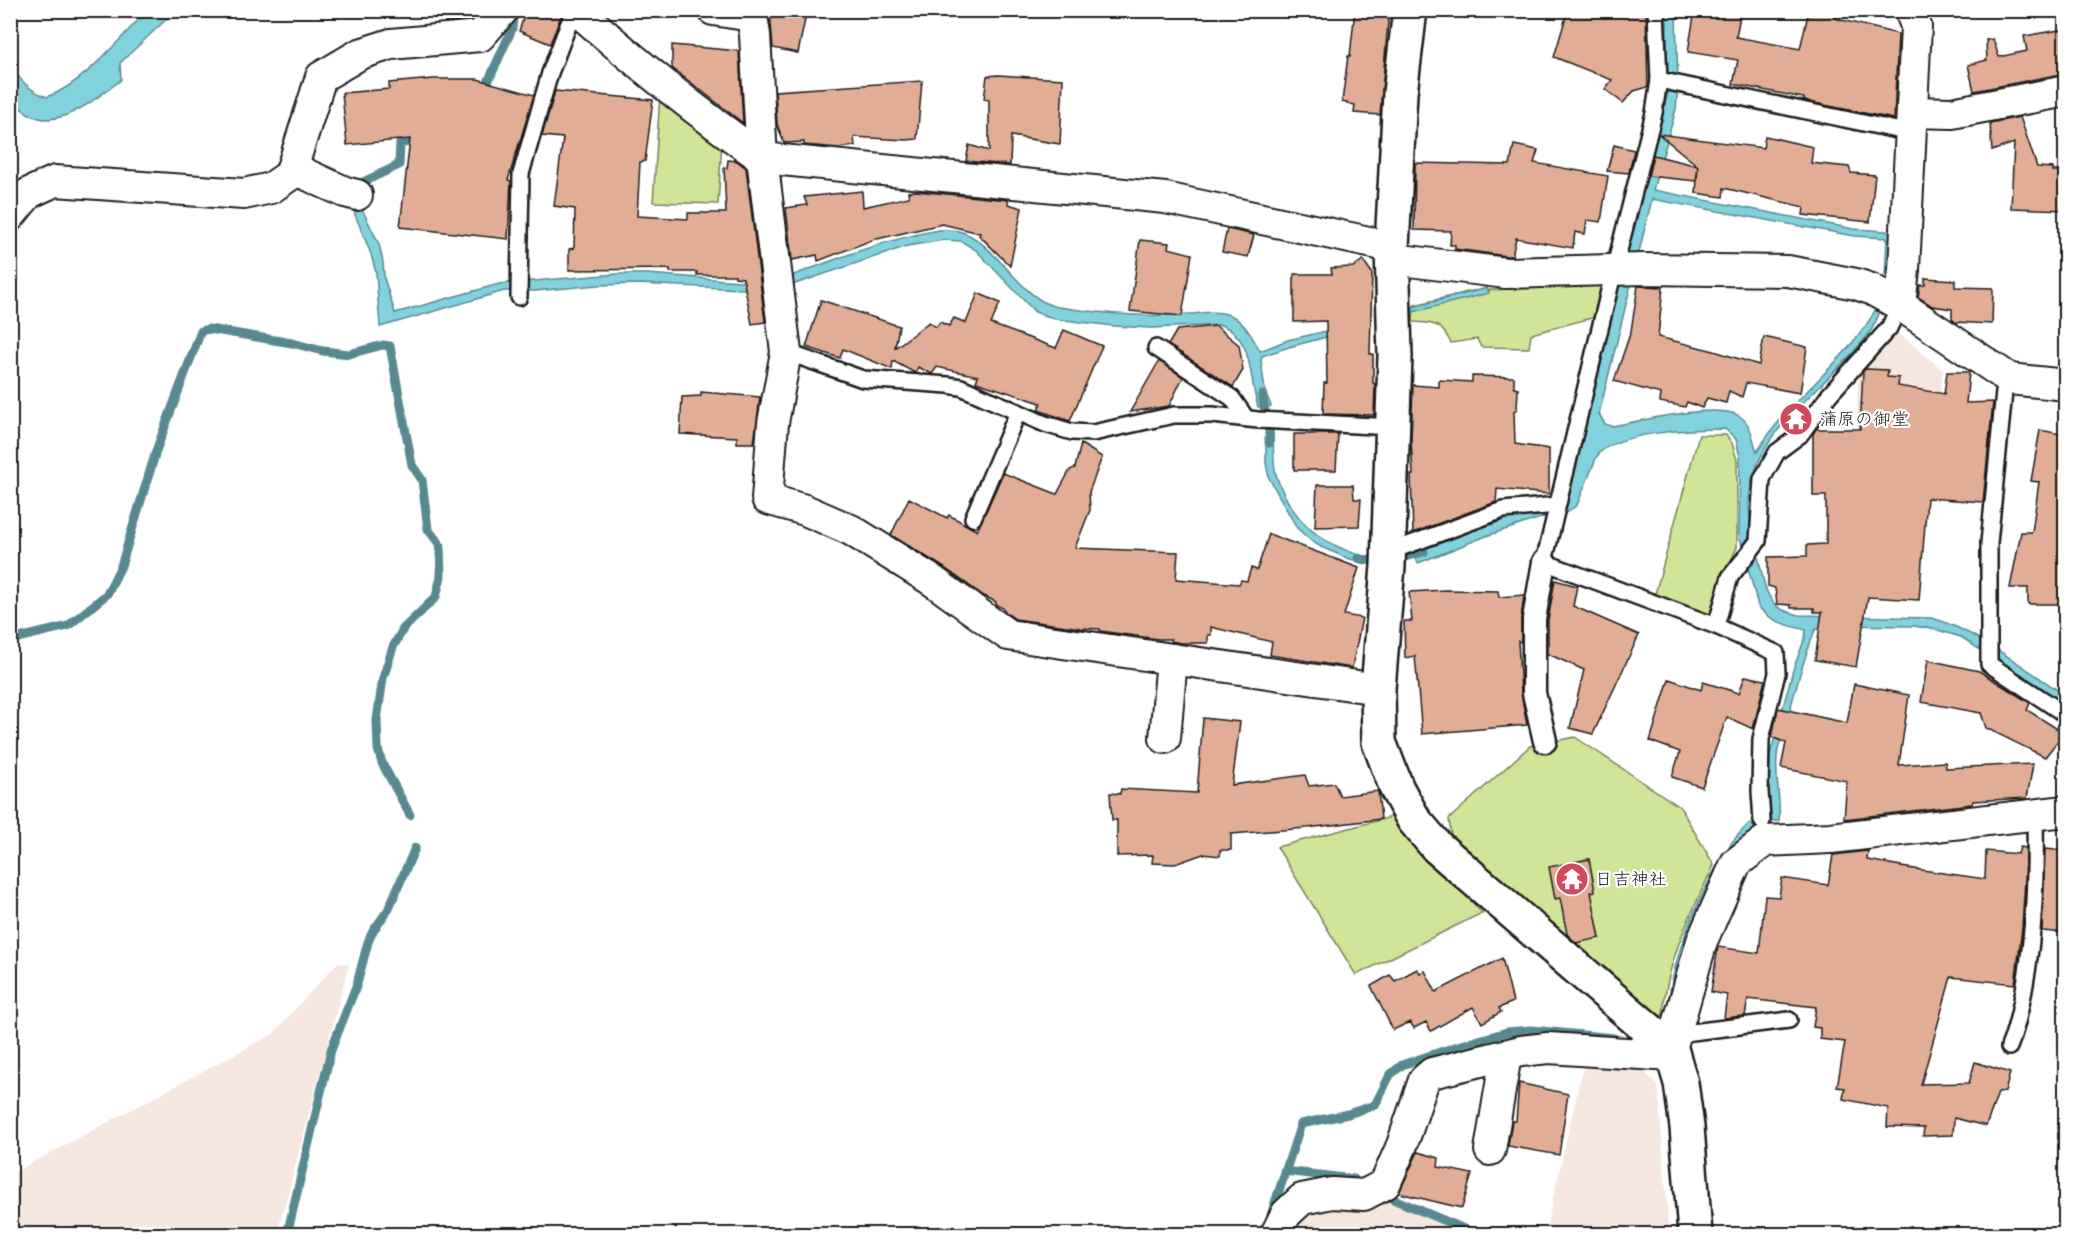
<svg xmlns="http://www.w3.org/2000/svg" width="2076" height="1245" viewBox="0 0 2076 1245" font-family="Sriracha,'Klee One',sans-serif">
<rect width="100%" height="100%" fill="#fff"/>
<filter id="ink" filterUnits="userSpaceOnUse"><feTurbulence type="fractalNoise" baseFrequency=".0167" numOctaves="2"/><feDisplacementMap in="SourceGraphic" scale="12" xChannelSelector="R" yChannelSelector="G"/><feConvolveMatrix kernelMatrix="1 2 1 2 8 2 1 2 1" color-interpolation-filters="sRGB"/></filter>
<g filter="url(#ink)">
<!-- built -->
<g fill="#f6e6e0">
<polygon points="1895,330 1943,370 1932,467 1863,426 1857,426 1858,369"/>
<polygon points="337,963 349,964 277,1234 11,1234 11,1174 273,1034"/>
<polygon points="1585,1059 1634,1061 1658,1086 1669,1234 1545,1234"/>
<polygon points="1378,1189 1412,1209 1464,1234 1286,1234 1294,1205"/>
</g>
<!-- green -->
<g fill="#d1e599" stroke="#76805a" stroke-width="1.5">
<polygon points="660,95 722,141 718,204 653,202"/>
<path d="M 1606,280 L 1599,316 L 1531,334 L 1529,348 L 1481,347 L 1477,339 L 1451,343 C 1441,323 1435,323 1413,322 L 1414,305 L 1472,291 L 1529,288 Z"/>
<polygon points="1699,435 1726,435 1732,443 1737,460 1737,547 1728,567 1713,616 1655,594"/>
<path d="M 1575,737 L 1680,807 L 1714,865 C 1691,913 1666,961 1663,1015 L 1653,1016 L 1606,968 L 1568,946 L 1546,923 L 1451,835 L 1449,819 L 1530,746 Z"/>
<polygon points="1395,816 1482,913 1356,975 1277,847"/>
</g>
<!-- water -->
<g fill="#82d2de" stroke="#598990" stroke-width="1.5">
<path d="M 147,11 L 175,11 L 120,63 L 121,80 C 88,104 43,145 11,96 L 11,64 C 19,81 30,91 47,97 C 85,83 119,39 147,11 Z"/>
<path d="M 1667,11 L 1676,11 L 1678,87 L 1676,109 L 1653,190 L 1854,229 L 1886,231 L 1893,234 L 1890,276 L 1885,275 L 1887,238 L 1854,236 L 1652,199 L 1599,414 L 1605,424 L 1612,426 C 1637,422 1723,400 1742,418 C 1752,426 1753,441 1757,452 C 1789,398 1846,364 1876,309 L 1880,310 C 1874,333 1857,348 1841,365 C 1803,404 1747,446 1749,507 C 1750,526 1755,542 1759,561 C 1763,577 1765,600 1781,609 C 1786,612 1793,613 1799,615 L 1932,618 C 1977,631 2025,669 2065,695 L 2065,708 L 1961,637 L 1934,629 L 1914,626 L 1824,625 L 1815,630 C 1805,655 1798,680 1791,706 C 1787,723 1779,739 1777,756 C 1775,778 1781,801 1779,821 L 1772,821 L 1769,793 L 1770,755 L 1793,670 L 1805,638 L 1806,630 C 1787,625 1770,622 1758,606 L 1739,534 L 1740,457 L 1736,439 L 1725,429 C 1697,429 1614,431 1597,456 L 1577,505 L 1567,512 L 1558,516 L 1547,516 L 1489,535 L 1418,563 L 1412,551 L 1504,514 L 1561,509 L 1623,259 L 1667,96 Z"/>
<polygon points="362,209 379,244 383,262 384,278 395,313 499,284 617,274 647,274 739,281 762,281 763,290 639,284 598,285 535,291 504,291 380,327 376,273 371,254 354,212"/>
<path d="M 939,230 C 946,230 955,229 962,232 C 996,243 1023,302 1058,307 C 1103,314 1146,318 1191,314 C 1204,313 1220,310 1232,316 C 1245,323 1253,338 1260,351 L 1288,340 L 1369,321 L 1371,325 L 1289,347 L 1262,356 L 1261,360 L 1265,391 L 1271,406 L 1258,407 C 1248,377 1255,338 1221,325 L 1151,328 L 1114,326 L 1056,319 L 1035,312 L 976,250 L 961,241 L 944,240 L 907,246 L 792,285 L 789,277 C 838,258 887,239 939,230 Z"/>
<polygon points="1487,288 1489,293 1413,312 1413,307"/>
<path d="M 1266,432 L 1273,432 C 1274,447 1272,464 1277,478 C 1289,511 1309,535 1341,548 C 1350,552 1358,556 1367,556 L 1367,564 L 1347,558 L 1321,547 L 1310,540 L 1297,528 L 1269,478 L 1266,463 Z"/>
<path d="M 1750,823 L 1755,829 L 1740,842 L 1666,1014 C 1674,962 1684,930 1708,883 C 1721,858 1729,842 1750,823 Z"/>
</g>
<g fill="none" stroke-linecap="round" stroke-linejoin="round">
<!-- stream -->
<g stroke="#598990" stroke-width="9">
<polyline points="483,93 512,29 513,16"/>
<polyline points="363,182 399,165 400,143 420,142"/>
<polyline points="1262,395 1269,432 1269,443"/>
<path d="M 1358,558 C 1374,564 1407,557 1424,552"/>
<polyline points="10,640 68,626 107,594 121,566 157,448 201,331 209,329 292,343 323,351 349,354 383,345 390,346 412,465 422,480 428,529 440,545 441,577 436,597 403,629 393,647 383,678 377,720 378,749 382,763 410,815"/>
<polyline points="1284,1171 1354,1179"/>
<polyline points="1391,1198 1476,1234"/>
<polyline points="1270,1218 1301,1124 1348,1114 1375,1105 1390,1075 1402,1065 1458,1046 1507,1032 1531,1030 1614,1038"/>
<polyline points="289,1234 289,1226 331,1050 357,984 368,942 373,931 388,910 415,848"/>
</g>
</g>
<!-- building -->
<g fill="#e2ad96" stroke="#1c1c1c" stroke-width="1.5">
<polygon points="526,10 560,10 561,16 550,44 519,31"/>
<polygon points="770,10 807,10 798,53 773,48"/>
<polygon points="1355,10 1389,10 1380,115 1354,113 1355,105 1342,102 1348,56 1350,56"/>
<polygon points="1568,10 1646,10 1648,87 1634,91 1623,103 1605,89 1612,80 1554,57"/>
<polygon points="1695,10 1741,10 1736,37 1800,49 1809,10 1836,10 1834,18 1898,34 1894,119 1804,101 1804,98 1733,84 1738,60 1688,52"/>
<polygon points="2066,29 2066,73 1974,91 1968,65 1987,60 1986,40 1993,39 1999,57 2027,51 2024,36"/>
<polygon points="672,45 739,51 743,123 672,68"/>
<polygon points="998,75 1063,79 1060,144 1011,136 1010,165 966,161 969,145 989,151 989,100 984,99 987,76"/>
<polygon points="433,79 477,79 534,95 508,180 511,181 508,239 400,227 410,139 347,145 342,93 389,89 389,83"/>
<polygon points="922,81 917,139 906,140 854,137 855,146 839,148 804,145 804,142 784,143 777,124 775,91"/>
<polygon points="555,91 653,100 645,161 640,162 637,216 688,219 688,213 726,213 724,167 727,168 728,160 737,161 746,168 765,322 752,324 743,278 735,277 735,275 697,275 697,272 670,272 670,269 569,270 569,249 574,248 575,209 554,206 563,138 542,136"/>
<polygon points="2020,117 2037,167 2053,168 2053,171 2062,171 2062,177 2066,177 2066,210 2011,208 2014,143 1992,151 1990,123"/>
<polygon points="1659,134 1763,148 1765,136 1813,147 1811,163 1849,167 1851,173 1875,175 1870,222 1803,215 1804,207 1724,188 1723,197 1696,193 1698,166 1696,181 1648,176 1653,155 1698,166"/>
<polygon points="1514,145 1538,150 1534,163 1608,176 1601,222 1587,220 1585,234 1575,232 1573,248 1516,238 1512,256 1507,256 1455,249 1455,245 1450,245 1451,231 1414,230 1415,163 1510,165"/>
<polygon points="1614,145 1634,150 1629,173 1607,171"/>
<polygon points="862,191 863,207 909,197 908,192 916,191 1008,200 1008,204 1022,208 1010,266 979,235 980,233 942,224 877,239 877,238 818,261 817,255 792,260 786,208 807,205 804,197"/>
<polygon points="1227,229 1254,235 1248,257 1222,252"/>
<polygon points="1140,240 1169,243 1168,248 1192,254 1182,316 1130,311"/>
<polygon points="1363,260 1372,273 1370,354 1373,354 1373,383 1375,384 1374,415 1323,414 1324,383 1327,383 1326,321 1294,322 1294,274 1332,274 1331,268 1353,267"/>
<polygon points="1925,278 1955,280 1955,287 1993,288 1992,324 1955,322 1952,319 1952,309 1932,306 1918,297 1920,285 1925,285"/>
<polygon points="1638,286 1663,287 1658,337 1714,351 1759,365 1764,337 1807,347 1800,393 1746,383 1742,397 1729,391 1726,403 1707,398 1702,408 1687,402 1685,407 1660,402 1661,394 1614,381 1631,331"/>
<polygon points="978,293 1000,303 991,324 1056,348 1064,330 1102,346 1070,421 1038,410 1041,403 976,382 978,376 937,367 932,374 918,367 915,373 893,361 892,369 843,349 840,358 806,347 821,300 899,326 895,348 929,322 936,327 940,322 949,326 954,318 966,323"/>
<polygon points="1216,326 1239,345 1243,370 1233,387 1168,345 1177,330"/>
<polygon points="1159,361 1183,377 1169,406 1130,412"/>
<polygon points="1866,369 1888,370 1887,377 1899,378 1898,386 1944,394 1947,372 1969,372 1966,403 1993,402 1983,502 1927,498 1919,600 1868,597 1856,667 1815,660 1822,612 1814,612 1814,608 1791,608 1791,605 1777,604 1775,588 1768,586 1768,557 1807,556 1807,545 1826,544 1826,496 1813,496 1813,434 1816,429 1860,429 1863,371"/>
<polygon points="1472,376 1514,377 1514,387 1518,388 1517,409 1514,411 1515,444 1549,449 1549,494 1497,489 1496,502 1413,533 1411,475 1413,475 1411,440 1413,385 1439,387 1439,380 1472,382"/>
<polygon points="701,392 760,397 754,443 737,443 737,437 680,434 682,397 701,396"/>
<polygon points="2040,430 2066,435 2064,604 2028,604 2028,588 2010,588 2021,532 2032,532 2039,482 2031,481"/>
<polygon points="1294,434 1338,434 1336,470 1294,470"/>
<polygon points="1081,444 1102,457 1089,492 1090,510 1075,548 1178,552 1176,579 1239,584 1241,580 1247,581 1251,568 1257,570 1269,534 1359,568 1344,615 1362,618 1352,668 1270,655 1272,642 1211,627 1211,635 1208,635 1208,643 1181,643 1171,641 1171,639 1158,639 1100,631 1100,629 1081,628 1015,619 1004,611 1003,608 996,605 996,602 984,596 943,567 891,535 909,498 947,518 949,515 977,531 1003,473 1057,494 1070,470 1075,468"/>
<polygon points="1317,485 1353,485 1354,499 1361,499 1359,526 1315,527"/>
<polygon points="1555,580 1577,586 1573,606 1639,635 1593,734 1570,728 1584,670 1548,654 1548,620"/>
<polygon points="1446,590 1498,591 1499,597 1524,595 1521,619 1521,642 1518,641 1521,693 1527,725 1422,734 1415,656 1405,658 1404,621 1412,621 1409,592"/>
<polygon points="1928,660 1979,671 2030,703 2027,710 2064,733 2045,757 1986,728 1981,713 1921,702"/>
<polygon points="1745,676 1765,680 1753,729 1727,717 1702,787 1672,777 1680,752 1650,741 1669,679 1701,690 1703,682 1739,693"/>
<polygon points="1854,684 1909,695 1899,765 1945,762 1946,768 2033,764 2027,798 1973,801 1972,804 1844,819 1847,781 1781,768 1786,743 1772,737 1778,708 1847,723"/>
<polygon points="1203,718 1240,722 1232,785 1305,775 1309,786 1334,783 1340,796 1378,791 1381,819 1307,828 1231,834 1231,850 1220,850 1220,856 1203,854 1175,864 1152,863 1153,855 1117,856 1117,820 1112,820 1110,793 1120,794 1121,789 1197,793"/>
<polygon points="2020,847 2026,848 2025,880 2022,928 2015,984 1951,977 1921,1084 1969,1083 1975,1062 2010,1073 2005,1092 1998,1093 1986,1126 1954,1118 1953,1135 1923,1136 1924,1128 1887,1127 1888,1108 1843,1099 1845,1088 1837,1087 1845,1042 1820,1039 1820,1028 1813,1027 1816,1007 1748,999 1745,1016 1724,1018 1727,995 1711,992 1718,947 1759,953 1765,896 1779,897 1782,878 1828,885 1833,855 1868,851 1867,860 1901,866 1901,867 1985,879 1986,851 2018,854"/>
<polygon points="2045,849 2066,851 2066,933 2042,931"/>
<polygon points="1589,859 1595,891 1591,892 1600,938 1576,943 1567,934 1560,898 1555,899 1549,867"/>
<polygon points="1502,958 1513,1002 1499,1008 1501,1012 1482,1023 1473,1007 1431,1031 1426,1022 1414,1028 1410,1022 1393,1030 1371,986 1390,975 1395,981 1417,969 1420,973 1425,971 1436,992"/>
<polygon points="1519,1083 1568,1094 1559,1155 1508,1146 1512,1121 1516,1121"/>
<polygon points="1418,1152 1439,1158 1438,1167 1472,1174 1462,1208 1399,1193"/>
</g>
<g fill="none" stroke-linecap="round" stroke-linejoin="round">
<defs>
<g id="service">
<polyline points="1656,10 1659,80 1654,113 1614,270 1544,562 1716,626"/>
<polyline points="1659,80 1911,133"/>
<polyline points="519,297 521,174 550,73 574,10"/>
<polyline points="1156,348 1232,398 1246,418"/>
<polyline points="786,352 863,379 948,385 961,387 1045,424 1072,432 1093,433 1174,415 1212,415 1258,420 1393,427"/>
<polyline points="2010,379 2004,392 1989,543 1989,664 2066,715"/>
<polyline points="973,518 1018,412"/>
<polyline points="1389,552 1503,510 1557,505"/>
<polyline points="1762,821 1760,791 1761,739 1777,673 1776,653 1716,626 1730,577 1758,541 1762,479 1777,452 1800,435 1829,395 1889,328 1900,305"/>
<polyline points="1676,1034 1789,1020"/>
<path d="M 2009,1047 C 2017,1028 2020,1010 2024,990 C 2035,931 2036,873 2035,814"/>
</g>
<polyline id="pedestrian" points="1544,562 1534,619 1534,693 1545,741"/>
<g id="minor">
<path d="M 577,10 C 636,63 698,113 762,158 L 1165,198 L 1392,247"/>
<polyline points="713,10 752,16 753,10"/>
<polyline points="752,16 755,35 762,158 786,352 773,423 767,499 805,510 851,530 933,581 1008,635 1378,689"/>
<polyline points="1912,112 1952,113 2066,91"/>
<polyline points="292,168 345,192 357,195"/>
<polyline points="10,216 29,193 55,181 244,194 271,188 290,175 321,77 360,54 391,44 480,36 503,10"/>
<polyline points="1393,259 1506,273 1643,269 1788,271 1856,284 1871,289 1900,305 2010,379 2066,385"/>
<polyline points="1900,305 1904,270 1916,26 1910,10"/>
<polyline points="1165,738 1172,659"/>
<polyline points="1671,1049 1702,941 1736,863 1765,841 1831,838 2066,811"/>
<polyline points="1490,1150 1506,1055"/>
<polyline points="1276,1234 1286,1214 1302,1199 1332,1193 1364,1195 1385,1184 1402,1145 1424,1080 1432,1073 1521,1051 1548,1048 1673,1056"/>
</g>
<polyline id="tertiary" points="1410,10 1400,93 1392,247 1395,356 1388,566 1378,689 1379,742 1397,789 1414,820 1437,847 1671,1049 1681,1083 1687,1127 1695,1234"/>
</defs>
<!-- service casing -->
<use href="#service" stroke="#1c1c1c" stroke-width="20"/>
<!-- pedestrian casing -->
<use href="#pedestrian" stroke="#1c1c1c" stroke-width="27"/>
<!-- minor casing -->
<use href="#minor" stroke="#1c1c1c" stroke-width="34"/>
<!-- tertiary casing -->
<use href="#tertiary" stroke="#1c1c1c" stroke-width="38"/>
<!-- service -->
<use href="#service" stroke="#fff" stroke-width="15"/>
<!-- pedestrian -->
<use href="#pedestrian" stroke="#fff" stroke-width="22"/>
<!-- minor -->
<use href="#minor" stroke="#fff" stroke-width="30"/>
<!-- tertiary -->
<use href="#tertiary" stroke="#fff" stroke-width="33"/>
</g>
</g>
<!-- icons -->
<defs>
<symbol id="temple-disc" viewBox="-11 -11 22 22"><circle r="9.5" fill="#d1495b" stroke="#fff"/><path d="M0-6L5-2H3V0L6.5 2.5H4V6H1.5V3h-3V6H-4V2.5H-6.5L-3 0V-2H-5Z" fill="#fff"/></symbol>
</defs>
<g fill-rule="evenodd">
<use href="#temple-disc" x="1777" y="400" width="38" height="38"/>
<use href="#temple-disc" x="1553" y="860" width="38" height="38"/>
</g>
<g text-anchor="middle" stroke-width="4.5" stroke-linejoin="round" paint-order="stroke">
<!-- poi labels -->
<g font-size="18" fill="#1c1c1c" stroke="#fff" text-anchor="start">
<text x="1819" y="425">蒲原の御堂</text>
<text x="1595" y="885">日吉神社</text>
</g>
</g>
<!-- margin -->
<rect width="2076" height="1245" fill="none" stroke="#fff" stroke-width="36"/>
<rect x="18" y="18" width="2040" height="1209" fill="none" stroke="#1c1c1c" stroke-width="2" filter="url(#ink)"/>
</svg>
